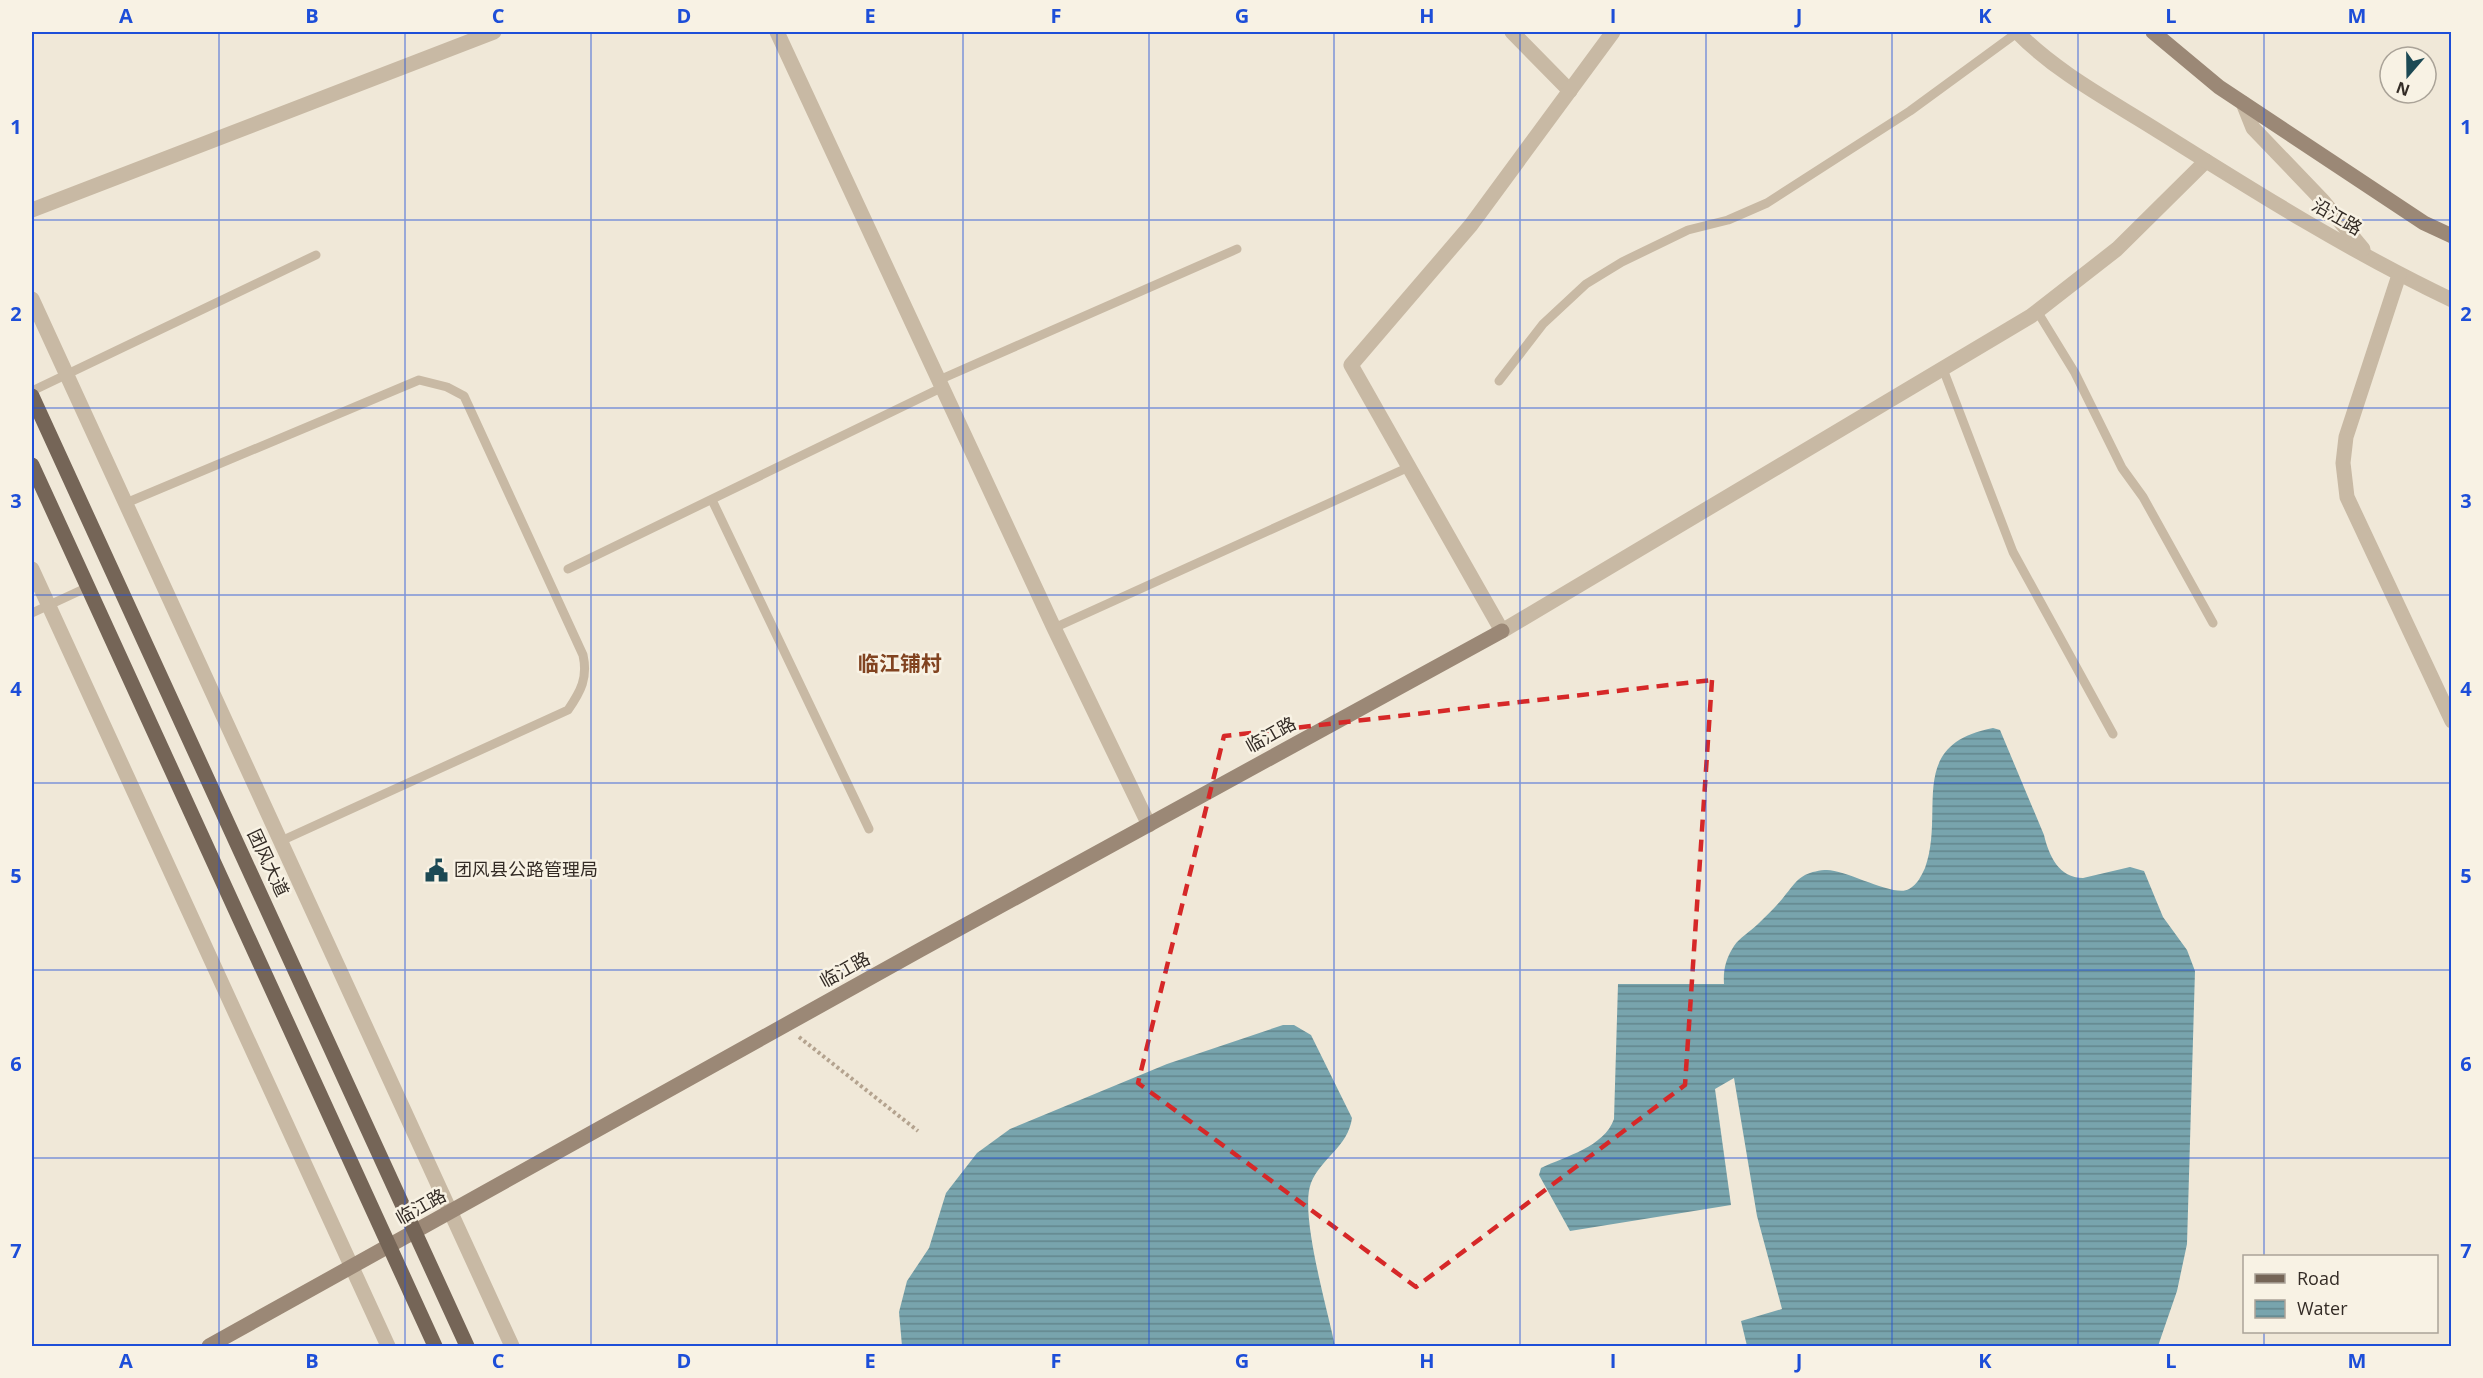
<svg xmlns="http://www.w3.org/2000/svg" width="2483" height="1378" viewBox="0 0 2483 1378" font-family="'Open Sans','Noto Sans SC',sans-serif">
<defs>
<pattern id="water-rules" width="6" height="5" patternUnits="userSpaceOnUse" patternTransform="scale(1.5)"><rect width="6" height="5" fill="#78a4ad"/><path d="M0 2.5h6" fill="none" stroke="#63868d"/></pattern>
</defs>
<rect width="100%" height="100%" fill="#f0e8d8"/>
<!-- water -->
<g fill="url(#water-rules)">
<path d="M 1993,728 L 2000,730 L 2044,835 C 2049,856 2059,878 2083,878 L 2130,867 L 2144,871 L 2163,917 L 2187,950 L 2195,971 L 2187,1244 L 2177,1291 L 2158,1346 L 1747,1346 L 1741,1321 L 1782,1309 L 1757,1216 L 1734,1078 L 1715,1089 L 1731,1205 L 1570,1231 L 1539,1175 L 1541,1168 C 1566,1156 1604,1147 1614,1119 L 1618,984 L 1724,984 C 1723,970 1726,958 1734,946 C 1740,937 1750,932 1758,924 C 1767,915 1778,905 1786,894 C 1792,887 1796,880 1805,875 C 1811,872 1820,870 1827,870 C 1847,870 1895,898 1909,889 C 1918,884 1921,876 1925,868 C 1946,810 1905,745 1993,728 Z"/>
<path d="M 1283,1025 L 1294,1025 L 1311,1035 L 1352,1118 C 1348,1147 1321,1158 1311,1183 C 1299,1213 1328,1311 1335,1346 L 902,1346 L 899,1312 L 907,1281 L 929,1248 L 946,1193 L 977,1153 L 1010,1129 L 1167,1064 Z"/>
</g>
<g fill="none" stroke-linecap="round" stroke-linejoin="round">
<!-- path -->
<polyline stroke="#b4a38f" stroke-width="4" stroke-dasharray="3 3" stroke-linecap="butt" points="799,1037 918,1131"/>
<!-- lane -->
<g stroke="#c8b9a4" stroke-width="9">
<polyline points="2037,311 2075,373 2122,468 2143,497 2213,623"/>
<polyline points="1943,369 2013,552 2113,734"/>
<polyline points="939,380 1237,249"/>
<polyline points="1499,381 1543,324 1586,284 1622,262 1688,230 1728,220 1767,203 1910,111 2018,32"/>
<polyline points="32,391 316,255"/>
<polyline points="712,500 869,829"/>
<path d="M 126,503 L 419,380 L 447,387 L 464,396 L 583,655 C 588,678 581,691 568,710 L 281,841"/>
<polyline points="568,569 943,387"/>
<polyline points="32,613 88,587"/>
<polyline points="1054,628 1409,467"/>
</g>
<!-- street -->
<g stroke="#c8b9a4" stroke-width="15">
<polyline points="777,32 1054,628 1149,825"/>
<polyline points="1512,32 1570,91"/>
<polyline points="1613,32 1471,225 1351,365 1502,631 2031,316 2117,249 2206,161"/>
<path d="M 2017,32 C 2058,74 2113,102 2163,134 C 2257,193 2351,252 2452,300"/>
<polyline points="2243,103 2253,128 2323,201 2363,249"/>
<polyline points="32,210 494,32"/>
<polyline points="2399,275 2346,437 2343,463 2347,497 2452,721"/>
<polyline points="32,299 512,1346"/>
<polyline points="32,569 388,1346"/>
</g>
<!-- secondary -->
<g stroke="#9b8876" stroke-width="15">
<polyline points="2153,32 2219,87 2424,223 2452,236"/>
<polyline points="209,1346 920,950 1502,631"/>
</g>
<!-- primary -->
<g stroke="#756557" stroke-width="15">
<polyline points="32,396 467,1346"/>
<polyline points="32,465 435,1346"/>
</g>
</g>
<!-- marked area -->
<path fill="none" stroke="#d62828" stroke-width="4.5" stroke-dasharray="12 8" stroke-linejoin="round" d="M 1712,680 L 1685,1085 L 1416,1287 L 1138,1083 L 1224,736 Z"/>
<!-- grid -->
<path fill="none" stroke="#1d4ed8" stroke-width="1.5" stroke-opacity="0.55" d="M 219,32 L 219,1346M 405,32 L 405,1346M 591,32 L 591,1346M 777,32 L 777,1346M 963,32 L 963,1346M 1149,32 L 1149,1346M 1334,32 L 1334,1346M 1520,32 L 1520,1346M 1706,32 L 1706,1346M 1892,32 L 1892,1346M 2078,32 L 2078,1346M 2264,32 L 2264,1256M 32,220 L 2452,220M 32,408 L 2452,408M 32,595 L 2452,595M 32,783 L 2452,783M 32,970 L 2452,970M 32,1158 L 2452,1158M 2264,1332 L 2264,1346"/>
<!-- icons -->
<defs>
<symbol id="civic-bare" viewBox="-9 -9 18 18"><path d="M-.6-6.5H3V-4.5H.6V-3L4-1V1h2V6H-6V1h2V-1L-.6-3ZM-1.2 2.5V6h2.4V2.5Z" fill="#1c4954" stroke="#f8f2e4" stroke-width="2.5" paint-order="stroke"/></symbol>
</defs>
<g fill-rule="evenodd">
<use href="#civic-bare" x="420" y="854" width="33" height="33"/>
</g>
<g text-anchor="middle" stroke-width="5" stroke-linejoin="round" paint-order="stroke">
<!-- street labels -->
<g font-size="18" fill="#342c26" stroke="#f8f2e4">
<text transform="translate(2337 217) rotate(30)" y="6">沿江路</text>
<text transform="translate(1271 735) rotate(-29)" y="6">临江路</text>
<text transform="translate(268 863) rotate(65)" y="6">团风大道</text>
<text transform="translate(845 970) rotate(-29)" y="6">临江路</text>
<text transform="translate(421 1207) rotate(-29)" y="6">临江路</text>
</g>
<!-- poi labels -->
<g font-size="18" fill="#342c26" stroke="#f8f2e4" text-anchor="start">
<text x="454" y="876">团风县公路管理局</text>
</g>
<!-- quarter labels -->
<g font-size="21" font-weight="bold" fill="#814320" stroke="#f8f2e4">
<text x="900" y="671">临江铺村</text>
</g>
</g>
<!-- border -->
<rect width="2483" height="1378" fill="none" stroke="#f8f2e4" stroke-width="66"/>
<!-- legend -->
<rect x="2243" y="1255" width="195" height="78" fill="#f8f2e4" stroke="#aaa398" stroke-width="1.5"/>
<rect x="2255" y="1274" width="30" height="9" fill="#756557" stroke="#aaa398" stroke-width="1.5"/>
<text x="2297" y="1285" font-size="18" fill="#342c26">Road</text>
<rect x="2255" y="1300" width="30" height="18" fill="url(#water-rules)" stroke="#aaa398" stroke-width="1.5"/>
<text x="2297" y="1315" font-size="18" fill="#342c26">Water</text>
<!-- north arrow -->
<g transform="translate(2408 75) rotate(200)"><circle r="28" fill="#f8f2e4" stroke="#aaa398" stroke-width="1.5"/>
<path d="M0-4.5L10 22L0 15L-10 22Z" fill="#1c4954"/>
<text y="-9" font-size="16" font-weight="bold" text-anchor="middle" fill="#342c26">N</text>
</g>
<rect x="33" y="33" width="2417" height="1312" fill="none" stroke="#1d4ed8" stroke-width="2"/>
<g font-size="20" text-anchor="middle" font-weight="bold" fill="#1d4ed8">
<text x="126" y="23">A</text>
<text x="312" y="23">B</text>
<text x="498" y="23">C</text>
<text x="684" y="23">D</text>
<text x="870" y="23">E</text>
<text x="1056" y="23">F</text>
<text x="1242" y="23">G</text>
<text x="1427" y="23">H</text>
<text x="1613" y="23">I</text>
<text x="1799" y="23">J</text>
<text x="1985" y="23">K</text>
<text x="2171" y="23">L</text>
<text x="2357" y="23">M</text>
<text x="16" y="134">1</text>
<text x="2466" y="134">1</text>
<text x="16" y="321">2</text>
<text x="2466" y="321">2</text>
<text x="16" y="508">3</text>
<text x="2466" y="508">3</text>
<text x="16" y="696">4</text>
<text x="2466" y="696">4</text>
<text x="16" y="883">5</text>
<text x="2466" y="883">5</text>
<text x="16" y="1071">6</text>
<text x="2466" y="1071">6</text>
<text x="16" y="1258">7</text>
<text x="2466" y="1258">7</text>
<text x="126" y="1368">A</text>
<text x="312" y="1368">B</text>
<text x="498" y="1368">C</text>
<text x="684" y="1368">D</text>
<text x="870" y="1368">E</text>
<text x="1056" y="1368">F</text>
<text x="1242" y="1368">G</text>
<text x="1427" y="1368">H</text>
<text x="1613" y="1368">I</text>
<text x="1799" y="1368">J</text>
<text x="1985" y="1368">K</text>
<text x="2171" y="1368">L</text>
<text x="2357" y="1368">M</text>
</g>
</svg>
